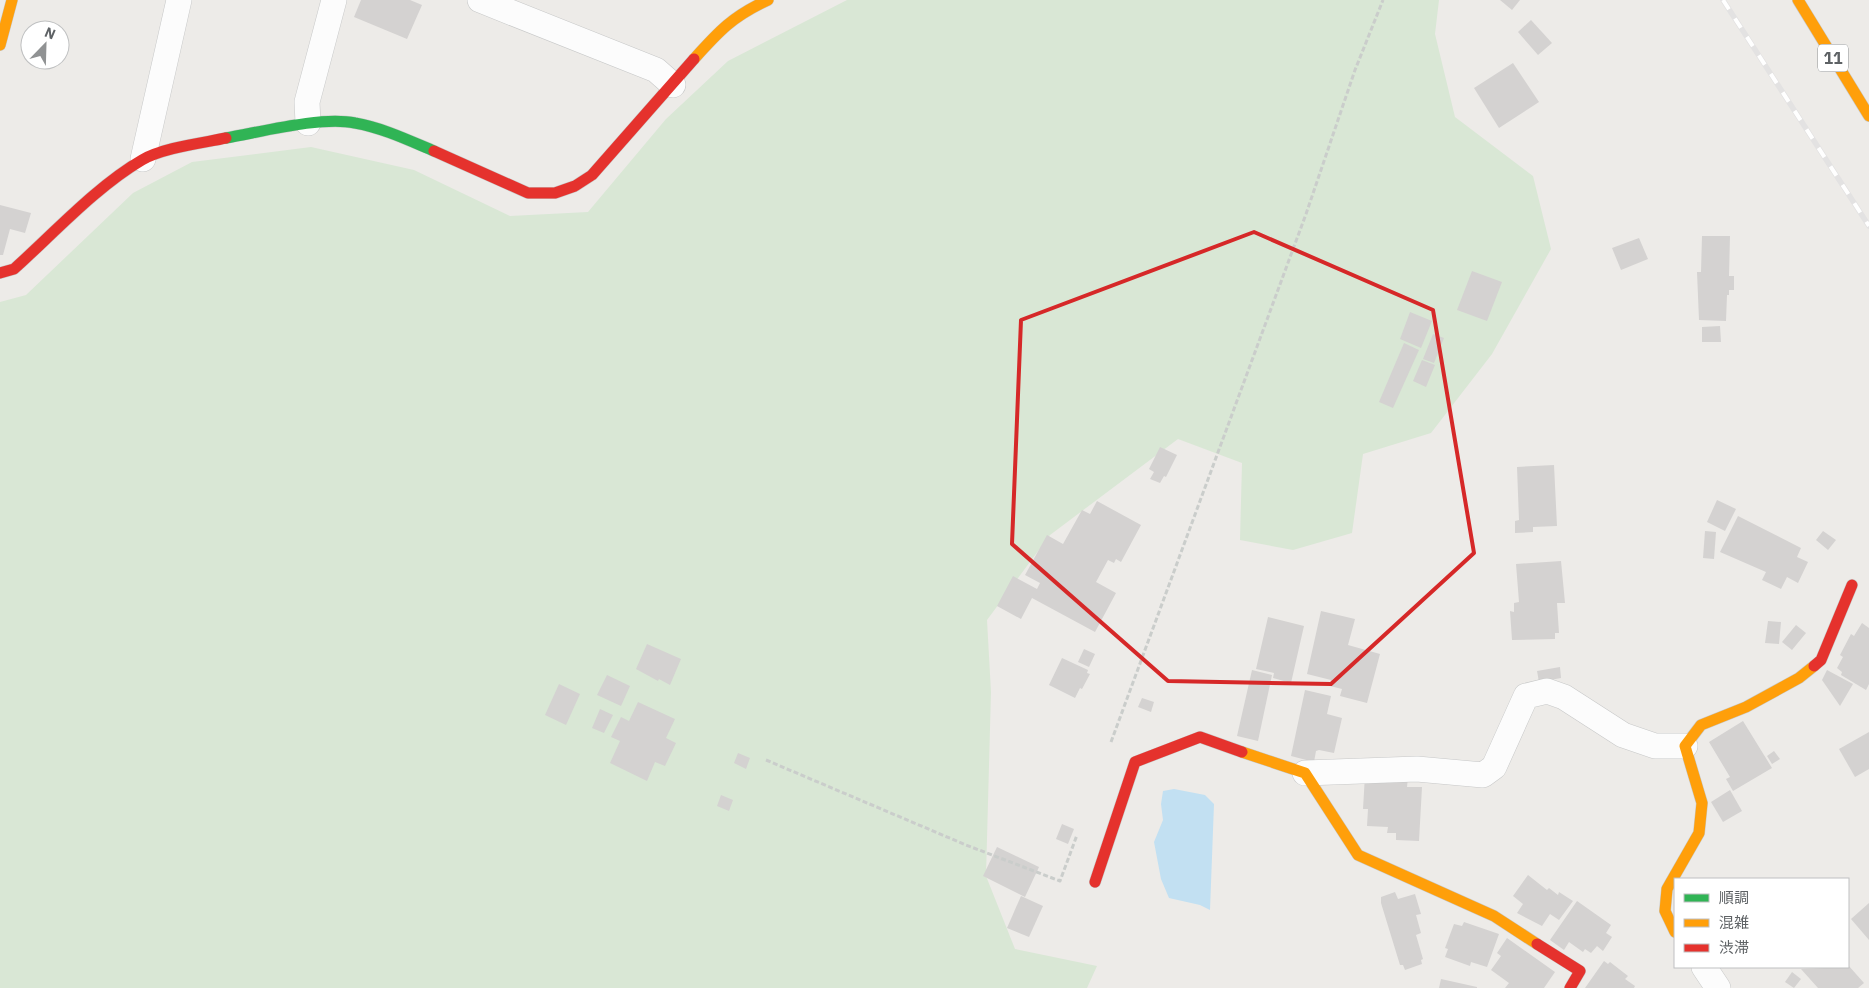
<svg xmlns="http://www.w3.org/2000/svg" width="1869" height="988" viewBox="0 0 1869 988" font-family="'IBM Plex Sans','Noto Sans JP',sans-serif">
<rect width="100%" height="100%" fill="#edebe8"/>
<!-- green -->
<polygon fill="#d9e7d5" points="847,0 1439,0 1435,34 1455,117 1533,176 1551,249 1492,354 1431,433 1363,454 1352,533 1293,550 1240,540 1242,463 1178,439 1050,535 987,620 991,692 986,876 1015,949 1097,966 1087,988 0,988 0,302 26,295 133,193 192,162 311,147 414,170 510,216 588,212 666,119 728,61"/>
<!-- water -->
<polygon fill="#c2e0f2" points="1174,789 1205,795 1214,804 1210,910 1200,905 1169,898 1161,879 1154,842 1163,820 1161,804 1163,791"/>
<!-- building -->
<g fill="#d4d2d1">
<polygon points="361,0 410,0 422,5 407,39 354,17"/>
<polygon points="1500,0 1520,0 1512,10"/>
<polygon points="1531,20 1552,43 1538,55 1518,32"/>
<polygon points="1513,63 1539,102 1499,128 1474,88"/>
<polygon points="0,205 31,213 25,233 10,229 3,255 0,255"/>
<polygon points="1702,236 1730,236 1729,276 1734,276 1734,290 1729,290 1729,295 1727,295 1726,321 1699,320 1697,272 1701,272"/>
<polygon points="1639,238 1648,259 1621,270 1612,248"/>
<polygon points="1472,271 1502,282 1487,321 1457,310"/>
<polygon points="1410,312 1432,321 1421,348 1400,339"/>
<polygon points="1720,326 1721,342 1702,342 1702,327"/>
<polygon points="1433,334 1444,338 1434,363 1423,359"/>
<polygon points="1404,343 1419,350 1393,408 1379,402"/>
<polygon points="1422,360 1435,365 1426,387 1413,381"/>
<polygon points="1160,447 1177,455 1166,477 1164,476 1160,483 1150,479 1154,472 1149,469"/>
<polygon points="1554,465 1557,526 1533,527 1533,532 1515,533 1515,521 1519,520 1517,467"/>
<polygon points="1717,500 1736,509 1725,531 1707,522"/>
<polygon points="1097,501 1141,525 1121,562 1116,559 1114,563 1108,560 1096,582 1116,593 1095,632 1032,598 1021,619 997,606 1013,576 1037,589 1040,583 1025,575 1047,535 1063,544 1082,510 1090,514"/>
<polygon points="1738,516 1801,548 1797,557 1808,562 1798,583 1787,577 1781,589 1762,580 1766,572 1720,552"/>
<polygon points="1705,531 1716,532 1714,559 1703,558"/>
<polygon points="1823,531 1836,540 1828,550 1816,540"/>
<polygon points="1561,561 1565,603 1557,603 1559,633 1555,633 1555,639 1512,640 1510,611 1514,612 1514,603 1519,602 1516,564"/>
<polygon points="1321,611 1355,619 1348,645 1380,654 1367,703 1340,696 1342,689 1330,686 1331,680 1307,674"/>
<polygon points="1268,617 1304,626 1291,683 1273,678 1274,673 1256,669"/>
<polygon points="1768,621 1781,622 1779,644 1765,643"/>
<polygon points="1862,623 1869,628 1869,684 1866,690 1841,675 1842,672 1837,668 1843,657 1840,655 1851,634 1854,636"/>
<polygon points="1796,625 1806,633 1792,650 1782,642"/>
<polygon points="647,644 681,659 670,685 659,679 658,681 636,669"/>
<polygon points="1084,649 1095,654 1089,667 1078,662"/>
<polygon points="1062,658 1088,670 1087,673 1090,674 1082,689 1080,688 1075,698 1049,685"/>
<polygon points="1560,667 1561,678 1539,682 1537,671"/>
<polygon points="1252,670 1272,675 1258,741 1237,736"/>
<polygon points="1827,670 1853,684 1840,706 1822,680"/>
<polygon points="607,675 630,686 621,706 597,695"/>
<polygon points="559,684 580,694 566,725 545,715"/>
<polygon points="1305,690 1331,696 1327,714 1342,718 1334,753 1319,750 1316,751 1314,762 1291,756"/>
<polygon points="1142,698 1154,702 1151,712 1138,707"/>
<polygon points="638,702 675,719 666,738 676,743 665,766 655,762 647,781 610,763 620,741 611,737 621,717 629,721"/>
<polygon points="600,709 613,715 604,733 592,728"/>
<polygon points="1743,721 1772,768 1733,791 1726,779 1730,777 1709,742"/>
<polygon points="1869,732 1869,769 1855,777 1839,749"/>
<polygon points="1774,751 1780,759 1772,764 1767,756"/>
<polygon points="738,753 750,758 746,769 734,763"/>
<polygon points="1365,775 1408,777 1407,787 1422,787 1419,841 1396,840 1396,833 1387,833 1388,827 1367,826 1368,809 1363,809"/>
<polygon points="1730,790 1742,811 1723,822 1711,802"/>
<polygon points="721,795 733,800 729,811 717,806"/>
<polygon points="1062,824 1074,829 1068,844 1056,839"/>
<polygon points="997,847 1039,867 1025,897 983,876"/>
<polygon points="1528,875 1547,890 1549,888 1558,895 1559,892 1573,901 1559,920 1550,914 1542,926 1517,913 1523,904 1513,896"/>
<polygon points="1395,892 1398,899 1415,894 1421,914 1416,915 1421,933 1416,935 1423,959 1421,960 1422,964 1405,970 1403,965 1400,965 1381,903 1381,897"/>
<polygon points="1021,896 1043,906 1029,937 1007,928"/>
<polygon points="1577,901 1611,925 1606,933 1612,937 1603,951 1597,946 1591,953 1585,949 1583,952 1569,942 1564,950 1550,940"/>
<polygon points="1869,903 1869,940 1851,919"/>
<polygon points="1464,922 1499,934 1487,967 1471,962 1470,966 1445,957 1448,949 1445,948 1454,924 1462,926"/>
<polygon points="1507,938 1555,972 1544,988 1505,988 1509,983 1491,970 1501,956 1497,953"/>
<polygon points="1604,961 1608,964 1610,962 1628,976 1625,979 1635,986 1634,988 1585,988"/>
<polygon points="1848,965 1864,983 1858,988 1818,988 1801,969 1848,967"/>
<polygon points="1792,972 1801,979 1794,988 1785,982"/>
<polygon points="1441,979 1477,987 1477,988 1439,988"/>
</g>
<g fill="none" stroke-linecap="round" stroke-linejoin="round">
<defs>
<g id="street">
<polyline points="480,0 656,70 673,85"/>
<polyline points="308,123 307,102 334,0"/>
<polyline points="143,159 179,0"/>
<polyline points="1305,773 1417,769 1483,775 1494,767 1526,696 1547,691 1564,697 1623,735 1655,746 1685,746"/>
<polyline points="1704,967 1718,988"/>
</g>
<path id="fast" d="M 226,138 C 261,132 321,116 355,123 C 383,128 408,140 434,151"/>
<g id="slow">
<polyline points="1798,0 1869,116"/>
<polyline points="0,45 12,0"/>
<path d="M 694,59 C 719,31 733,16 768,0"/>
<polyline points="1242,752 1305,773 1358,855 1494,916 1537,944"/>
<polyline points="1675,932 1665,911 1667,889 1699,833 1702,803 1685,746 1701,725 1746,707 1799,678 1814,666"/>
</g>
<g id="jam">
<polyline points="434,151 528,193 555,193 575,186 592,175 694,59"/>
<path d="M 0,273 L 14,269 C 53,234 97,186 142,160 C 162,148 202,143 226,138"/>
<polyline points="1814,666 1821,660 1852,585"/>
<polyline points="1095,882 1135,762 1200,737 1242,752"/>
<polyline points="1537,944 1580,971 1570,988"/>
</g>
</defs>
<!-- street casing -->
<use href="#street" stroke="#c7c8c8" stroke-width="26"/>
<!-- fast casing -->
<use href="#fast" stroke="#c7c8c7" stroke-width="12"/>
<!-- slow casing -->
<use href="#slow" stroke="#c7c8c7" stroke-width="12"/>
<!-- jam casing -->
<use href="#jam" stroke="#c7c8c7" stroke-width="12"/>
<!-- path -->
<g stroke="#cacdcb" stroke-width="3" stroke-dasharray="5 2.5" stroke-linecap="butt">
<polyline points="1111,742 1306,214 1355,70 1383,0"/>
<polyline points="766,760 966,845 1060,881 1077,835"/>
</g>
<!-- street -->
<use href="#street" stroke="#fcfcfc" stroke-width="25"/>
<!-- fast -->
<use href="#fast" stroke="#30b455" stroke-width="11"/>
<!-- slow -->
<use href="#slow" stroke="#ff9f0a" stroke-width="11"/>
<!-- jam -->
<use href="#jam" stroke="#e5322d" stroke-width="11"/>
<defs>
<polyline id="rail" points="1723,0 1869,226"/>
</defs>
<!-- rail casing -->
<use href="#rail" stroke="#e3e2e2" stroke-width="5.5"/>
<!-- rail -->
<use href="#rail" stroke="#fff" stroke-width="4" stroke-dasharray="11" stroke-linecap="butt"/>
</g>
<!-- marked area -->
<path fill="none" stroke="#d62828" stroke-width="4" stroke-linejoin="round" d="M 1254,232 L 1433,310 L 1474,553 L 1331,684 L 1168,681 L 1012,544 L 1021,320 Z"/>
<g text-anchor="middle" stroke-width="5" stroke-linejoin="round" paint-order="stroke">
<!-- shield labels -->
<rect fill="#fff" stroke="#8e9193" stroke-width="1" x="1818" y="44.5" width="30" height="27" rx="4"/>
<g font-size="16" font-weight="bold" fill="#5e6265">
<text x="1833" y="64">11</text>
</g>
</g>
<!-- legend -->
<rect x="1674" y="878" width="175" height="90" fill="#ffffff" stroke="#bfc0c1"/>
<rect x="1684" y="894" width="25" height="8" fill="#30b455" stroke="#bfc0c1"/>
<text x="1719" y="903" font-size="15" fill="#5e6265">順調</text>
<rect x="1684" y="919" width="25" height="8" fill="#ff9f0a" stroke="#bfc0c1"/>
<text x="1719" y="928" font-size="15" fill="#5e6265">混雑</text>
<rect x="1684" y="944" width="25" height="8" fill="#e5322d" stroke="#bfc0c1"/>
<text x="1719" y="953" font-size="15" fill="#5e6265">渋滞</text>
<!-- north arrow -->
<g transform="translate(45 45) rotate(23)"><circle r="24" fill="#ffffff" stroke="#bfc0c1"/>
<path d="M0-4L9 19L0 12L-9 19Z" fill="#909293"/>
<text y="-8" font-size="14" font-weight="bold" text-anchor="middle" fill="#5e6265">N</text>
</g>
</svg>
